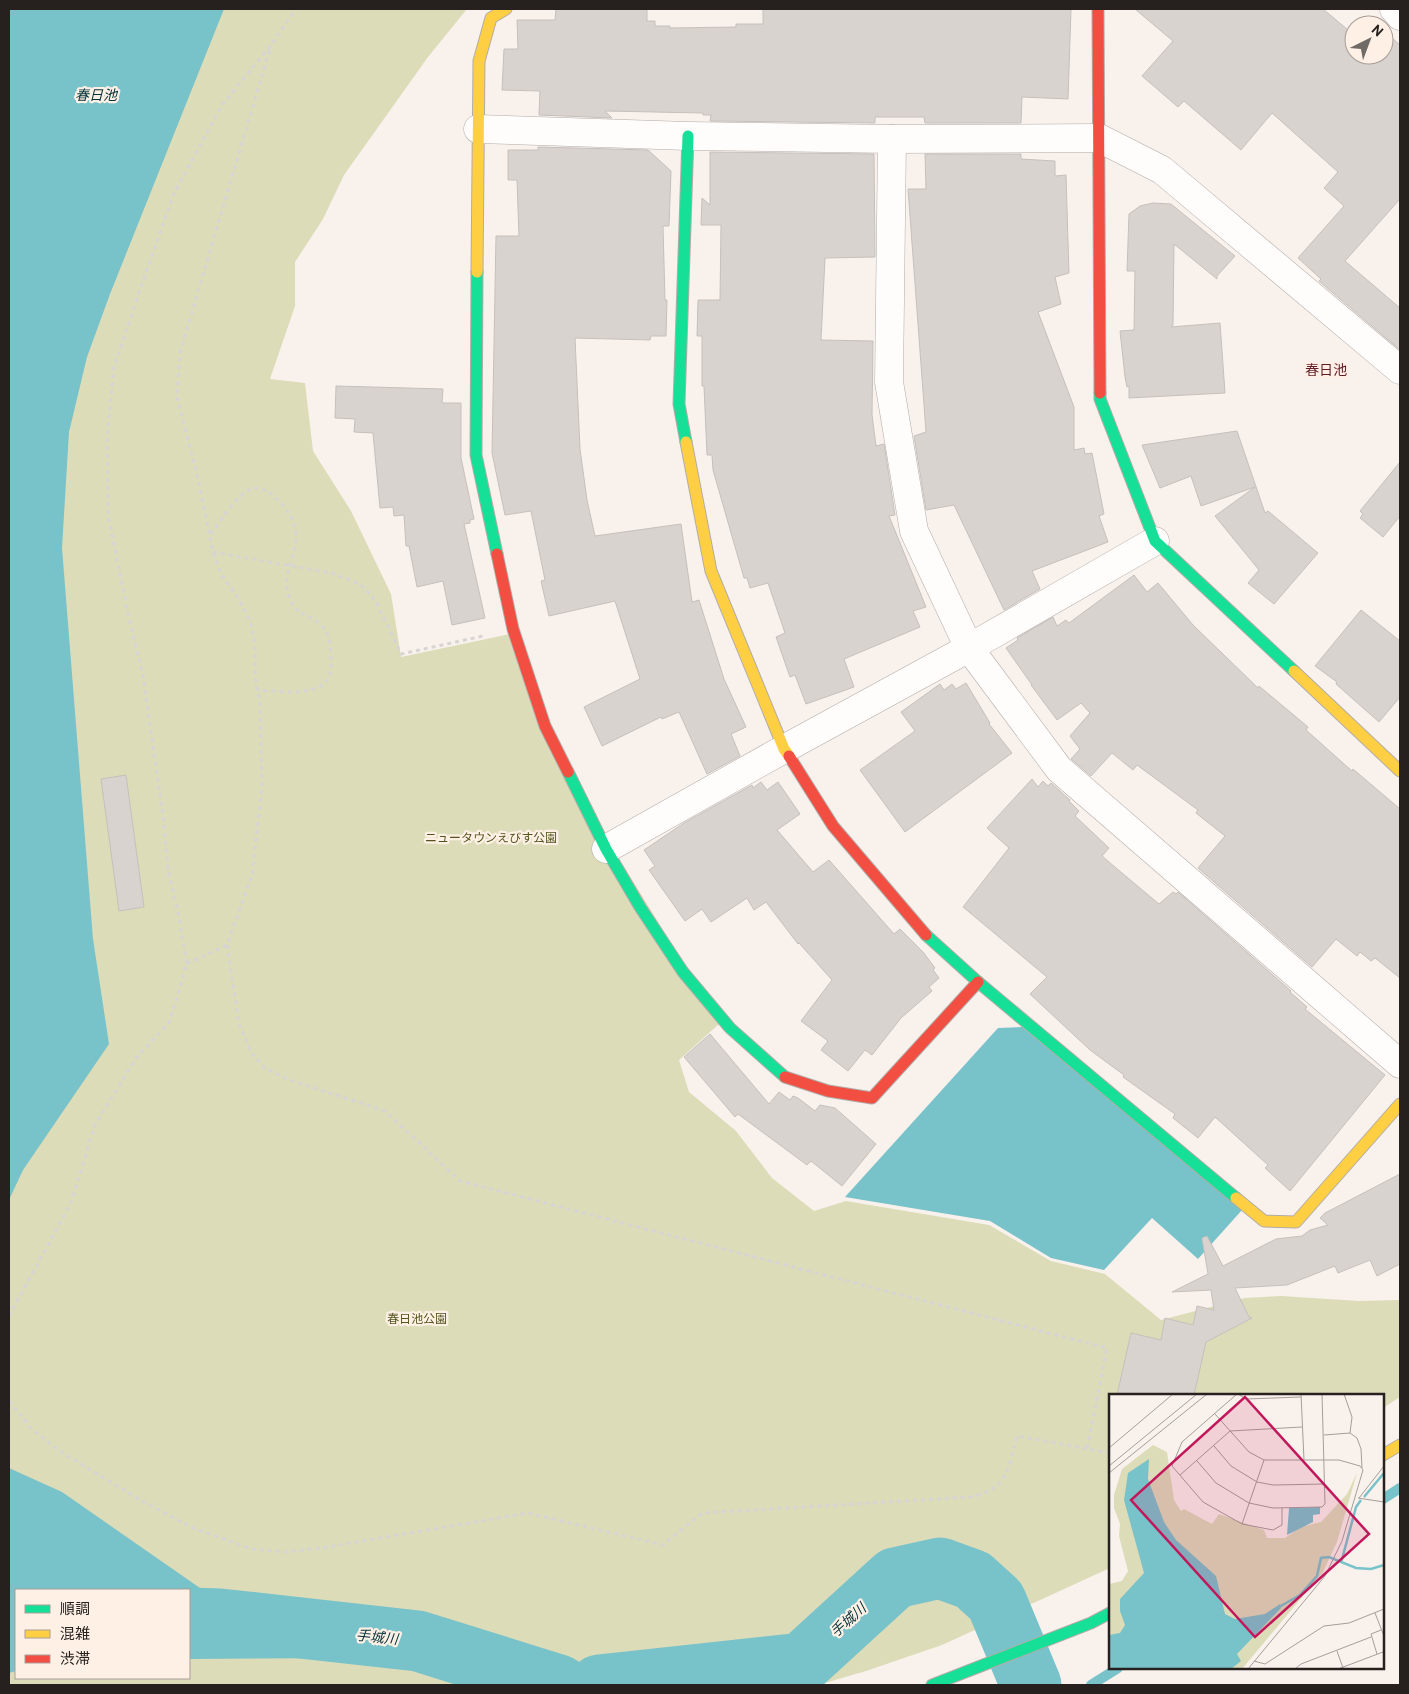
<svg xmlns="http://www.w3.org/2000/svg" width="1409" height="1694" viewBox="0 0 1409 1694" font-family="Overpass,'Noto Sans JP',sans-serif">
<rect width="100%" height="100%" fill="#f9f1ec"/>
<!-- green -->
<path fill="#dcdcb9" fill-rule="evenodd" d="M 9,9 L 467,9 L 428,57 L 344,175 L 323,219 L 295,262 L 295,306 L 270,379 L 305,383 L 313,451 L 351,511 L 391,594 L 401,657 L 510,634 L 539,728 L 720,1023 L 679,1060 L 689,1092 L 736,1131 L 772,1178 L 814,1211 L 846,1201 L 989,1225 L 1051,1261 L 1105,1274 L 1161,1320 L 1245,1298 L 1281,1296 L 1359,1301 L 1400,1300 L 1400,1397 L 1383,1408 L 1383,1395 L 1110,1395 L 1110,1568 L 942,1645 L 866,1671 L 818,1685 L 9,1685 ZM 16,1590 L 189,1590 L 189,1678 L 16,1678 Z"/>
<!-- water -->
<g fill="#78c2ca">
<polygon points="9,9 224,9 110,294 87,357 69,432 62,548 93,939 109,1044 23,1170 9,1200"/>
<polygon points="1022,1027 1242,1210 1198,1259 1152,1218 1104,1270 1051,1258 990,1221 845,1197 998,1028"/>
<polygon points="9,1468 62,1492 210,1595 277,1605 372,1623 357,1658 189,1659 189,1590 16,1590 16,1671 9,1673"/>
</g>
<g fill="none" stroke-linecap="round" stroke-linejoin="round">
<!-- stream -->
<g stroke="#78c2ca" stroke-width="10">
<polyline points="1383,1499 1400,1488"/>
<polyline points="1091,1685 1118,1668"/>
</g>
<!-- river -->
<g stroke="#78c2ca" stroke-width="61">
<polyline points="189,1618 220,1619 418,1641 559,1685"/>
<polyline points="599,1685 802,1663 895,1578 940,1568 973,1580 996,1601 1031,1685"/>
</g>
</g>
<!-- building -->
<g fill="#d9d3cf" stroke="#c6c0bc">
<polygon points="556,9 647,9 647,21 655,21 655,26 670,26 670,28 736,27 736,24 763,24 763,9 1071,9 1068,99 1022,97 1021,123 925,123 924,117 875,117 875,123 710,121 711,115 703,115 703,113 605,111 612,118 539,115 540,91 502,90 504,49 518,49 517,20 555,20"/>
<polygon points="1135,9 1323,9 1354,35 1354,55 1384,55 1384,31 1400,45 1400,199 1345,261 1400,308 1400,350 1319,281 1321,279 1298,258 1344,206 1324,188 1338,172 1272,113 1241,150 1184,101 1178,107 1142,76 1173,41"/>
<polygon points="1368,18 1376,25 1362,25"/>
<polygon points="538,147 648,150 671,171 669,226 663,226 665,300 667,300 666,336 651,336 650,340 575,338 580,449 587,500 595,536 681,524 692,602 699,600 724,679 746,727 731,734 740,756 707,774 679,712 662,719 661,717 602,746 584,707 640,679 615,601 549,616 541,581 545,580 531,511 505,515 492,453 496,236 519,236 517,180 508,180 508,150 538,150"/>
<polygon points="710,152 874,154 875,257 825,258 821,340 873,341 872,415 876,446 884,444 895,515 889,516 926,607 913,611 920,627 844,659 854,687 806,704 795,675 790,677 776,637 785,633 768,583 750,588 747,578 744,578 713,470 712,455 707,455 704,386 702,386 702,336 697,336 698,300 720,300 721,225 701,225 702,198 710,205"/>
<polygon points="925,154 1021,154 1021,159 1055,161 1055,176 1066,175 1069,273 1055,277 1061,304 1038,312 1074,407 1074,450 1084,448 1085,454 1092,453 1104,514 1099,516 1108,542 1032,571 1040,589 1004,610 954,505 926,510 914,436 926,432 908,189 926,189"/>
<polygon points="1153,203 1171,204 1235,256 1217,276 1217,279 1174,244 1173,325 1171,327 1220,323 1225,393 1129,398 1129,386 1127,387 1125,377 1120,331 1134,330 1135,271 1127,271 1129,214 1140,206"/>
<polygon points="336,386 443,389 442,403 461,403 461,458 474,519 470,520 470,523 464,524 485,618 452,625 443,581 417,587 409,546 406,546 404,515 394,516 393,507 380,508 373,433 354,432 355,419 335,418"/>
<polygon points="1237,431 1265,513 1268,511 1318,553 1274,604 1248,583 1259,570 1215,516 1255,487 1201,506 1191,476 1160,488 1142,445"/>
<polygon points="1400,462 1400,516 1383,537 1360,518 1363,514 1360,511"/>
<polygon points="1134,575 1147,592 1158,583 1193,625 1258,688 1259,686 1308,727 1306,730 1352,771 1353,769 1400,809 1400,978 1375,958 1371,961 1360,952 1357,956 1336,939 1312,967 1198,868 1225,836 1196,813 1198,810 1137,765 1133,770 1112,753 1091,776 1071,759 1080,749 1070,736 1090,713 1081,703 1057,720 1031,685 1032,685 1006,648 1018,640 1017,638 1053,617 1057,626 1066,620 1069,623"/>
<polygon points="1361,610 1400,641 1400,697 1379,722 1336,684 1337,682 1315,666"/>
<polygon points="966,683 990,723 989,724 1012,753 905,832 860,770 915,731 901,712 940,684 944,690 952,684 956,689"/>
<polygon points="126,775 144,907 119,911 101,779"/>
<polygon points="1032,779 1038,787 1043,781 1048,786 1051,783 1070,800 1069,801 1079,811 1075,816 1109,848 1102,856 1116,868 1159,904 1173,892 1176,894 1178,892 1291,991 1290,992 1307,1007 1305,1009 1385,1075 1290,1191 1265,1168 1268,1165 1215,1117 1198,1138 1173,1118 1175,1114 1123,1077 1124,1075 1090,1050 1030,994 1047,977 963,907 1009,848 987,828"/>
<polygon points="761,782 767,790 778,782 800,814 777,830 813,872 829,860 894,934 900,929 923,952 935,968 933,970 939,978 929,987 932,991 901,1018 872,1055 865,1050 848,1071 821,1050 828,1041 801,1021 832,980 799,943 798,944 766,902 754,910 747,898 711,922 702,909 685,921 649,870 655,866 644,850 684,823 752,785 753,788"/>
<polygon points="710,1034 769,1104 779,1092 790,1100 793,1096 798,1098 815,1111 820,1105 835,1108 876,1144 842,1186 811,1161 807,1165 738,1114 735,1117 684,1057"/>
<polygon points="1400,1174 1400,1264 1377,1276 1370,1260 1338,1273 1335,1266 1287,1285 1235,1288 1249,1317 1252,1318 1206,1342 1194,1395 1117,1395 1131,1333 1161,1340 1165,1318 1193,1325 1197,1306 1214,1310 1211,1290 1172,1292 1208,1274 1202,1238 1207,1236 1223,1266 1276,1239 1302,1236 1310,1230 1328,1225 1320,1218 1325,1213"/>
</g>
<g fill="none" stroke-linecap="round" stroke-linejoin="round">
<defs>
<g id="street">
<polyline points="1394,9 1400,16"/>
<polyline points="478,129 688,136 892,139 1099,138 1162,170 1400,370"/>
<polyline points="892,139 889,382 914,531 969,648 1059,769 1400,1064"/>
<polyline points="606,849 784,749 969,648 1155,541"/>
</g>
<g id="fast">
<polyline points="477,272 476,455 497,554"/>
<polyline points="1100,393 1100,399 1155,541 1294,671"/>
<polyline points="686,442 679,404 688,136"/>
<polyline points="568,772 606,849 640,907 683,972 730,1028 785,1077"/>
<polyline points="926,935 978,982 1236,1198"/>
<polyline points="932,1685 1091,1623 1110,1613"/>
</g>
<g id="slow">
<polyline points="477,272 479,61 491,18 506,9"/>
<polyline points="686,442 711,571 784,749 789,756"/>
<polyline points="1294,671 1400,771"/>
<polyline points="1236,1198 1264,1221 1296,1222 1400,1104"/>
<polyline points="1383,1455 1400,1445"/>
</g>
<g id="jam">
<polyline points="1098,9 1100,393"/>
<polyline points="497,554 513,629 545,726 568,772"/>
<polyline points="789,756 833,826 926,935"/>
<polyline points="785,1077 828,1091 872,1098 978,982"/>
</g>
</defs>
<!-- street casing -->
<use href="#street" stroke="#b2aca8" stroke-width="29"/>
<!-- fast casing -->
<use href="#fast" stroke="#b2aca8" stroke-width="13"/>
<!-- slow casing -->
<use href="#slow" stroke="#b2aca8" stroke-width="13"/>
<!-- jam casing -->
<use href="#jam" stroke="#b2aca8" stroke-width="13"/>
<!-- path -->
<g stroke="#d7d5d3" stroke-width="3" stroke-dasharray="4 4" stroke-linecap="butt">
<path d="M 211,534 C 220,522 240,489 255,488 C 265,487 274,496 281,503 C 290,513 296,524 296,537 C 297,555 284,571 287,589 C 292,617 307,611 322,626 C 330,634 330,644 331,655 C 331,662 332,670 329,677 C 319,698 276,691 258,690"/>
<polyline points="213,552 331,573 353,581 365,588 376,602 401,654 483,636"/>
<polyline points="227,945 239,1024 252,1054 265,1068 287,1079 385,1111 460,1181 1107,1348 1087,1449"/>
<polyline points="187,964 227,945 252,875 262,786 260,704 255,677 255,645 250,621 238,598 221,574 213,552 199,483 177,397 180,353 270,48"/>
<polyline points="9,1316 71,1203 95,1125 136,1058 169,1023 187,964 178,912 168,870 163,816 143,676 128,614 108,514 107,436 114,367 142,284 174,193 222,105 271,45 296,9"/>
<path d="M 9,1401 L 32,1429 L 58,1450 L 142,1501 L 193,1528 L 252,1549 L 285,1552 L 321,1548 L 528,1513 L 663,1545 L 702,1513 L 970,1497 C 1008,1490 1008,1469 1017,1436 L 1110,1453"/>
</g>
<!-- street -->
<use href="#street" stroke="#fefdfc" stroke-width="28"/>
<!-- fast -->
<use href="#fast" stroke="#16e098" stroke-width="11"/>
<!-- slow -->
<use href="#slow" stroke="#ffcf43" stroke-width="11"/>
<!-- jam -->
<use href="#jam" stroke="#f24e42" stroke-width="11"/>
</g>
<g text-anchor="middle" stroke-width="4.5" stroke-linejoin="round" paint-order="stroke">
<!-- park labels -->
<g font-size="12" fill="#51551d" stroke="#fff0e6">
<text x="491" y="842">ニュータウンえびす公園</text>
<text x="417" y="1323">春日池公園</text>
</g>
<!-- water labels -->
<g font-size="14" font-style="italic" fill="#003239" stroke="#fff0e6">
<text x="96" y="100">春日池</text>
<text transform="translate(848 1620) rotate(-42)" y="5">手城川</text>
<text transform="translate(377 1637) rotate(6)" y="5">手城川</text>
</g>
<!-- neighbourhood labels -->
<g font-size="14" fill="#611c27" stroke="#fff0e6">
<text x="1326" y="375">春日池</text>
</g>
</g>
<!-- overview -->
<g transform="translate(1109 1394)">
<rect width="275" height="275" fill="#f9f1ec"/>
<path d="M 44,51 L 58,58 L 65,106 L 72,117 L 75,115 L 103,130 L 110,120 L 155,136 L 158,144 L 176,144 L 192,133 L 212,128 L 238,100 L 248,79 L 228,148 L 214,178 L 133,275 L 0,275 L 0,190 L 13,187 L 19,177 L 10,142 L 11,130 L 5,114 L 5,101 L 13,75 Z" fill="#dcdcb9"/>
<path d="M 40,65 L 39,85 L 55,128 L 67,146 L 107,182 L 116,220 L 126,225 L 156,220 L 171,210 L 172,214 L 128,260 L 132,267 L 122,275 L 0,275 L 0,241 L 11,239 L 16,231 L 11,217 L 11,205 L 35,179 L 15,106 L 19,79 ZM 211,113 L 211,120 L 204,121 L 204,128 L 178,141 L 180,114 Z" fill="#78c2ca"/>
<path fill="none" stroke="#78c2ca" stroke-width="2.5" d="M 255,103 L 275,79M 232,169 L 247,113 L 252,106M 163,217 L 191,201 L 208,182 L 212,164 L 220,163 L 247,174 L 262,175 L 275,171"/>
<path fill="none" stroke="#a59e9a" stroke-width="1" d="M 128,0 L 73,48 L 63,72 L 94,108 L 133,130 L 164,136 L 173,131 L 173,114M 129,0 L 137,5 L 192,3M 192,0 L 195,66M 106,20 L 140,58 L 155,66 L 230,66 L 251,72 L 254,76 L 233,147 L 216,182 L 139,275M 241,39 L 248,44 L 252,55 L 253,74M 215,41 L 241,39 L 243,23 L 235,0M 105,52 L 122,72 L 148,88 L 164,91 L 216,90M 0,54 L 64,0M 88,67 L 107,89 L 140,109 L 164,114 L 213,113 L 216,110 L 213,0M 0,72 L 88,0M 0,79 L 98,0M 71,81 L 121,37 L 193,33M 249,104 L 275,108M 250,104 L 275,72M 133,130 L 155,66M 266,219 L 275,242M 228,257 L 234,274M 268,260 L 262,240 L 272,236M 145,267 L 156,270 L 215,232 L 240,229 L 275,215M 186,275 L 192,270 L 262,243M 229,275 L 274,258 L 275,261"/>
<path fill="#c2185b" fill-opacity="0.15" stroke="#c2185b" stroke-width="2.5" d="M 136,3 L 260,140 L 146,243 L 22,106 Z"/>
<rect width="275" height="275" fill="none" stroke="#26211e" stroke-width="2.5"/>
</g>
<!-- border -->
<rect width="1409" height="1694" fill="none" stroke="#26211e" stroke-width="20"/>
<!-- legend -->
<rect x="15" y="1589" width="175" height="90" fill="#fff0e6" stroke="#a89d96"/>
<rect x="25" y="1605" width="25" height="8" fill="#16e098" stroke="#a89d96"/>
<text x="60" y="1614" font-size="15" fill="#26211e">順調</text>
<rect x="25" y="1630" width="25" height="8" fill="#ffcf43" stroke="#a89d96"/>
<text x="60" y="1639" font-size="15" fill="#26211e">混雑</text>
<rect x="25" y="1655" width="25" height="8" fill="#f24e42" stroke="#a89d96"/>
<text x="60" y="1664" font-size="15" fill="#26211e">渋滞</text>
<!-- north arrow -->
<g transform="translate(1369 40) rotate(42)"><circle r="24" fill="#fff0e6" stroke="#a89d96"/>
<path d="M0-4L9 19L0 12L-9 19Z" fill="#706a66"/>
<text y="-8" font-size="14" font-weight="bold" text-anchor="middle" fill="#26211e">N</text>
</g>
</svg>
